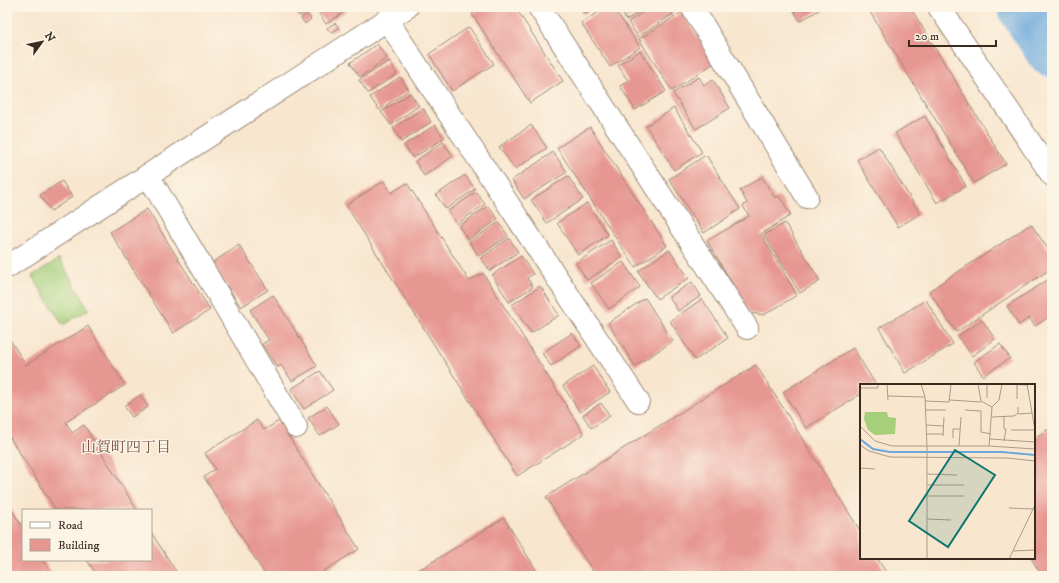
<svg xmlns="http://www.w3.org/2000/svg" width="1059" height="583" viewBox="0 0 1059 583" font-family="'IM FELL DW Pica','Noto Serif JP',serif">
<rect width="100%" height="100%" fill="#fcf5e5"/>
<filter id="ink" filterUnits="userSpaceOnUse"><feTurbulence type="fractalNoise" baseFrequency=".025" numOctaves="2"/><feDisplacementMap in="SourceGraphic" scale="8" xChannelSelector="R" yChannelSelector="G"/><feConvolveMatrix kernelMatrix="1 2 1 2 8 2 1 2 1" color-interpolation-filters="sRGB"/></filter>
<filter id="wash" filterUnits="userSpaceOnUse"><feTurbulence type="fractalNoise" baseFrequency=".012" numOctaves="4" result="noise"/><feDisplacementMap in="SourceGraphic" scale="16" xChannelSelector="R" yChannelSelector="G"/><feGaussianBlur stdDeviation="0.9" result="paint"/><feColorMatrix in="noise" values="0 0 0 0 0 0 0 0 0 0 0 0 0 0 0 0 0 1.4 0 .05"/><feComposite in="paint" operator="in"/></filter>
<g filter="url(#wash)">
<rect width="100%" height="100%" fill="#f8e6cf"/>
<!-- green -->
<polygon fill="#a5cf7b" stroke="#707c4c" points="59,259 89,309 63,325 32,276"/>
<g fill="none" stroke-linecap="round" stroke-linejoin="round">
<!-- river -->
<polyline stroke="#6ba9dd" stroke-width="52" points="1023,7 1052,51"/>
</g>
<g id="blocks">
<!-- building -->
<g fill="#e79792">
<polygon points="300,7 303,7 306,12 299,16 295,10"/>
<polygon points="315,7 352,7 326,24"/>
<polygon points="484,7 515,7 563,81 530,103 472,14"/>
<polygon points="579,7 596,7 584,14"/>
<polygon points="607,7 613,7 640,47 610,67 581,23"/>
<polygon points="618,7 647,7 626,20"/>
<polygon points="651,7 669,7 673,14 638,37 628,22"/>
<polygon points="792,7 824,7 800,21"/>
<polygon points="867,7 910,7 1006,164 974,183"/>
<polygon points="682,12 714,63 672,91 639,39"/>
<polygon points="307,14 311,19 305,24 301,18"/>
<polygon points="335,23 339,28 331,33 327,28"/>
<polygon points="469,27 494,64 452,91 429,54"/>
<polygon points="377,44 387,58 360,77 350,63"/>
<polygon points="640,51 666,91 635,110 620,86 628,81 618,65"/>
<polygon points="389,61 397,74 368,93 359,80"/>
<polygon points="400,77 409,90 379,110 370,97"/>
<polygon points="699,77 704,85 713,80 730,108 696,129 673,93"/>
<polygon points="410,93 419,106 391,125 381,112"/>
<polygon points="423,108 431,122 401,142 393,128"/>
<polygon points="674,108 702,152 674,170 646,126"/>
<polygon points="925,116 966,186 937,203 895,133"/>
<polygon points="435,125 444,138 413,158 404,145"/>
<polygon points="531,125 547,148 515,169 499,147"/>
<polygon points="590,127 667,246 635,267 557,148"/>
<polygon points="443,142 453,156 424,176 415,161"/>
<polygon points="879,147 920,214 898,227 857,160"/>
<polygon points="553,152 567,172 524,199 512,180"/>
<polygon points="706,155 740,209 704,233 669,179"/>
<polygon points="465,175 475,189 446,209 436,195"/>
<polygon points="568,176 583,199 547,223 531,200"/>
<polygon points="762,177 775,198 779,196 791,215 761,234 797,295 764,315 750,313 707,241 749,216 743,206 747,203 740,190"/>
<polygon points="62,181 72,197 51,211 40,195"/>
<polygon points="384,181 391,193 407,183 469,281 483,273 584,434 517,476 346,205"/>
<polygon points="476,192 485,204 457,224 448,211"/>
<polygon points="587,203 608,235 578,255 557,223"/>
<polygon points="488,206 498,219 468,240 459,226"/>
<polygon points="147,209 210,310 173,333 110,232"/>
<polygon points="499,222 508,236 479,256 469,242"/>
<polygon points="785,223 820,281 800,293 764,235"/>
<polygon points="1031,224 1052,255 1052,268 956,332 929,291"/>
<polygon points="509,238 518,252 490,271 481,258"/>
<polygon points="611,240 622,257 587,280 576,263"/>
<polygon points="239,245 268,290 241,307 212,263"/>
<polygon points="669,250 689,278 657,299 638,271"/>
<polygon points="521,256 533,274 527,278 533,287 509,302 492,275"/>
<polygon points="623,262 640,287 609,309 591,283"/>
<polygon points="1052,277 1052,315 1035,326 1029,318 1019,325 1007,306"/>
<polygon points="692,282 701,296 678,311 669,297"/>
<polygon points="540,286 559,315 531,333 512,305"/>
<polygon points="273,295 317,366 292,381 281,365 277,367 262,344 269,340 250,310"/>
<polygon points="645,298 673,341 635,366 608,323"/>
<polygon points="702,299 728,338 695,360 670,321"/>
<polygon points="926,300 953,344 905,373 879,328"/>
<polygon points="982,320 995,339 972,356 958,336"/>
<polygon points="88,326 125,385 66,422 72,433 84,425 137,510 56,510 7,433 7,335 26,365"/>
<polygon points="572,333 581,346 551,366 542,353"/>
<polygon points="1000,344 1010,358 983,376 974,362"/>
<polygon points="853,348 876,385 861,385 861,394 806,428 783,392"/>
<polygon points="756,365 861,532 861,558 877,558 888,576 596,576 546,497"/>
<polygon points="593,366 610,392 580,412 563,386"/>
<polygon points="320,371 333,390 304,409 291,389"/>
<polygon points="140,395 148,407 132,417 124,406"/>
<polygon points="601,403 610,416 591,428 583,415"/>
<polygon points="327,406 339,424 320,436 308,418"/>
<polygon points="257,420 264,430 279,421 359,549 316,576 266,576 204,477 215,469 205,453"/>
<polygon points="1052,427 1052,576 1042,576 1031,558 1034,558 1034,438"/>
<polygon points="7,502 23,528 23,560 43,560 53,576 7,576"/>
<polygon points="504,518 540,576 409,576"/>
<polygon points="151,532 179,576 97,576 87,560 151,560"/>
</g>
</g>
</g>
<g filter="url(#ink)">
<use href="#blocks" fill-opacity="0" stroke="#9a8876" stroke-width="1"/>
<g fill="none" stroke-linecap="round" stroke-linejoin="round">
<defs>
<g id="minor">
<polyline points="539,7 747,328"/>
<polyline points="692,7 807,197"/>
<polyline points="939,7 1052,175"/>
<polyline points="387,20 638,401"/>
<polyline points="148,175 296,427"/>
<polyline points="7,267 407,7"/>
</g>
</defs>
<!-- minor casing -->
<use href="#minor" stroke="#9a8876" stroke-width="24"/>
<!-- minor -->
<use href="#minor" stroke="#fff" stroke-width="22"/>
</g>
</g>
<g text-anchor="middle" stroke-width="3" stroke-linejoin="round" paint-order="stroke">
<!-- neighbourhood labels -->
<g font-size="15" fill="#775047" stroke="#fcf5e5">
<text x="126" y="452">山賀町四丁目</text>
</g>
</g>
<!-- overview -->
<g transform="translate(860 384)">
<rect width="175" height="175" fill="#f8e6cf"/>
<path d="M 5,28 L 27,28 L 28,33 L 36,34 L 35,50 L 15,51 L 8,46 L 4,35 Z" fill="#a5cf7b"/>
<path fill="none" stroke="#6ba9dd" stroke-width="2" d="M 0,55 L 13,65 L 30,68 L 142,68 L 175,71"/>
<path fill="none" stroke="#ac9b88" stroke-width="1" d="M 27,0 L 28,16M 61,0 L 65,13 L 67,63 L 67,175M 89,0 L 137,0M 118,0 L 121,17 L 132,23 L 129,62M 145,0 L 167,1M 167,0 L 175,46M 127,1 L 127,14M 0,4 L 18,4 L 18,0M 28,12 L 65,13M 157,15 L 157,1M 90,16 L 121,18M 65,17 L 89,18 L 91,1M 132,23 L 139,16 L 142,0M 66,26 L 86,26M 105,26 L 121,27 L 121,48 L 131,50M 158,30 L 172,29M 144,32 L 144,45 L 146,45 L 144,57M 132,33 L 154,32 L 158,29 L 158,23M 66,41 L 84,42M 0,42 L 15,57 L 32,62 L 129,62 L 175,65M 151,46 L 175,46M 67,50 L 83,50M 83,52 L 84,33M 93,54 L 93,45 L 100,45M 130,55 L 175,58M 0,61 L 9,67 L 30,73 L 147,74 L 175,77M 99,62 L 101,33M 0,84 L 15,85M 67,90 L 97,91M 67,101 L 104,101M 67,112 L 104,112M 149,124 L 173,125M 67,135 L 91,136M 153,167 L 175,166M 149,175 L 175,121"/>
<path fill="#0f766e" fill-opacity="0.15" stroke="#0f766e" stroke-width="2" d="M 95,66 L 135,91 L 88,163 L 49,137 Z"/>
<rect width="175" height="175" fill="none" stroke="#3b2a1e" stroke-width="2"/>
</g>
<!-- margin -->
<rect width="1059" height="583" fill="none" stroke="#fcf5e5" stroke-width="24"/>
<!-- legend -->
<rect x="22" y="509" width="130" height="52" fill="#fcf5e5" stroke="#afa495"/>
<rect x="30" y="522" width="20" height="6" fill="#ffffff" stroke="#afa495"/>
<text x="58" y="529" font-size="12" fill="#3b2a1e">Road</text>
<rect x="30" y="539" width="20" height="12" fill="#e79792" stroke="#afa495"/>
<text x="58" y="549" font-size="12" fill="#3b2a1e">Building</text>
<!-- north arrow -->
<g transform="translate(42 42) rotate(57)" stroke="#fcf5e5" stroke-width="3" paint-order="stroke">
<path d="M0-3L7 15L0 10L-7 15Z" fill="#3b2a1e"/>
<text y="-6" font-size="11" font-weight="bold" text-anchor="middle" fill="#3b2a1e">N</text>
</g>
<!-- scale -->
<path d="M909 40v6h87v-6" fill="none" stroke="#3b2a1e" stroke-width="2"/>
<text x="915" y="40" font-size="12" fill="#3b2a1e" stroke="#fcf5e5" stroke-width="3" paint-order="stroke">20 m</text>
</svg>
